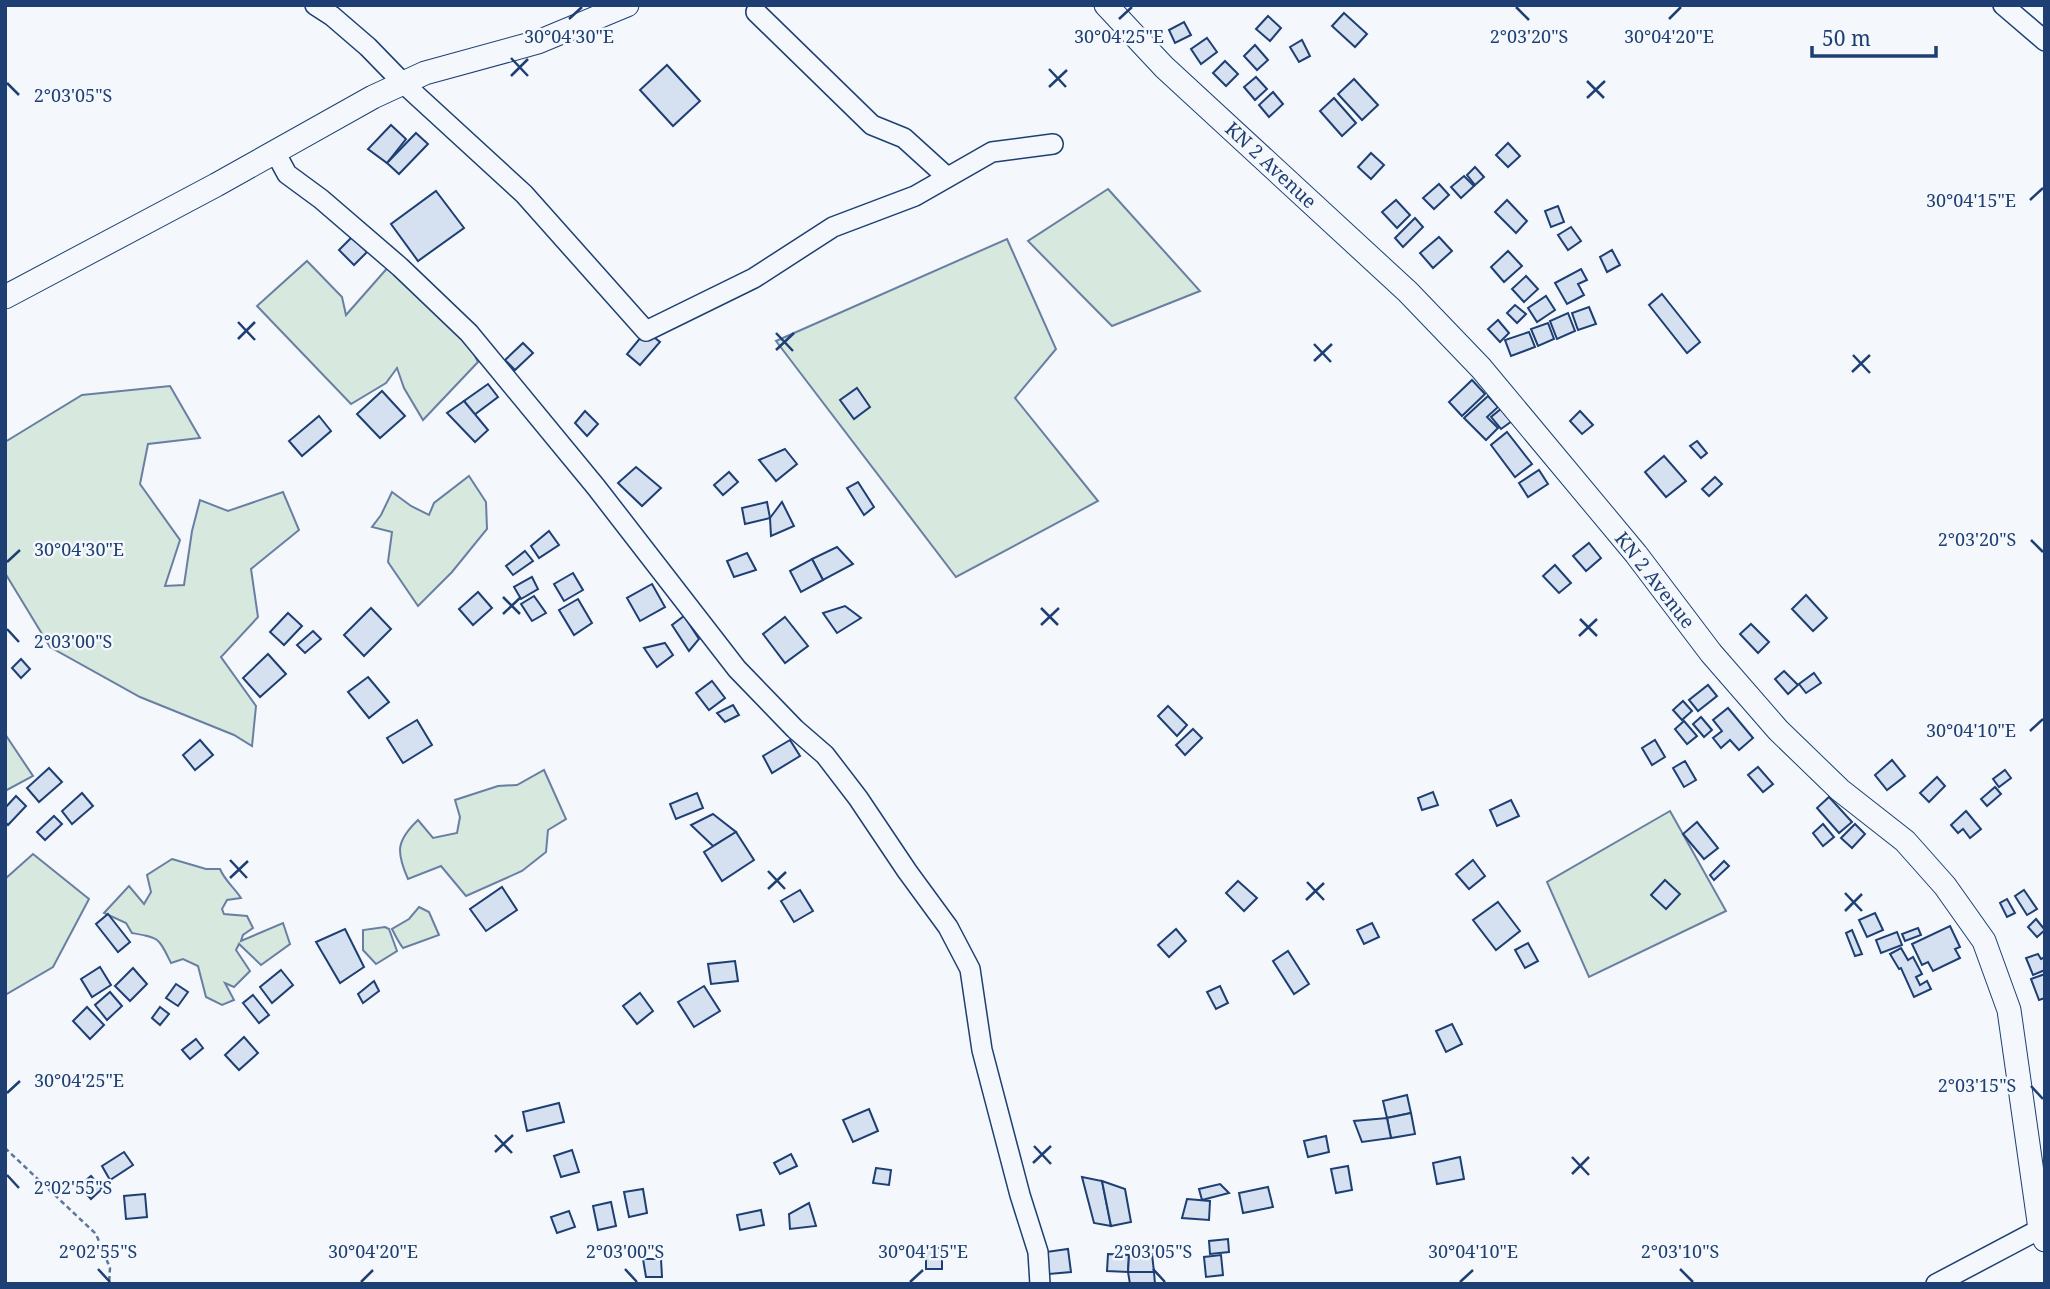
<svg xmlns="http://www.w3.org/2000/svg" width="2050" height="1289" viewBox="0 0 2050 1289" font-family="'Noto Serif',serif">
<rect width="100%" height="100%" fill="#f4f7fb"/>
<!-- green -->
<g fill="#d7e8df" stroke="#687fa3" stroke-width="2">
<polygon points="1108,189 1200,291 1112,326 1028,241"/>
<polygon points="1007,239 1056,349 1015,398 1098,501 956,577 776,341"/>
<polygon points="307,261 342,297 346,315 390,265 465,336 478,362 423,420 404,388 397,368 386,383 351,404 257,306"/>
<polygon points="170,386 200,438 148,444 140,484 180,540 165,586 184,585 192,531 200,500 228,511 283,492 299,530 251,569 258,617 221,657 256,706 252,746 234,735 140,697 50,647 5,573 5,442 82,395"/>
<polygon points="469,476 486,502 487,529 452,572 418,606 388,562 392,532 372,527 381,515 392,492 411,506 429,515 434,503"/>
<polygon points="5,734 33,776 5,791"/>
<path d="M 544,770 L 566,819 L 548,830 L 546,852 L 522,871 L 466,896 L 441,866 L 408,879 C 396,852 396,841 418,820 L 433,838 L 457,833 L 460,817 L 455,800 L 498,786 L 517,785 Z"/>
<polygon points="1670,811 1726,911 1589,977 1547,882"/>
<polygon points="33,854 89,899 53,967 5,995 5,879"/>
<path d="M 172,859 L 206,869 L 220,869 C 225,881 234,887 241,898 L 227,900 L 222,909 L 224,914 L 247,916 L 253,928 L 243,935 L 241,941 L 283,923 L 290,944 L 261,965 L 239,944 L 236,950 L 250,971 L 234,987 L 225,983 L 234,1000 L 222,1005 L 206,997 L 198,966 L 183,959 L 171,963 C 158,937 160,938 132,933 L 126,923 L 104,913 L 129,886 L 144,904 L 151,892 L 147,875 Z"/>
<path d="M 419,907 L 429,912 L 439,935 L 403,948 C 399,943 394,933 392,929 L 409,919 Z"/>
<polygon points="385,927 389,929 397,951 376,964 363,950 363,930"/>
</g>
<!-- building -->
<g fill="#d5e0f0" stroke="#1d3f73" stroke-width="2">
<polygon points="1344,13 1367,34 1355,47 1332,26"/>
<polygon points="1268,16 1281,28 1270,41 1256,29"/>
<polygon points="1184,22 1191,35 1175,43 1169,30"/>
<polygon points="1207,38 1217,52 1201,64 1191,49"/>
<polygon points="1302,40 1310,56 1299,62 1290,47"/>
<polygon points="1255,45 1268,60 1257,70 1244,56"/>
<polygon points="1225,61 1238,74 1226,86 1213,73"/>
<polygon points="667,65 700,101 673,126 640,90"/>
<polygon points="1256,77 1267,89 1255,100 1244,87"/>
<polygon points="1354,79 1378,105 1362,120 1338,94"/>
<polygon points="1273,92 1283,104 1269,117 1259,105"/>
<polygon points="1334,98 1356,123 1342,136 1320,111"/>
<polygon points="391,125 406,139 387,163 368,149"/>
<polygon points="416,133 428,144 399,174 387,163"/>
<polygon points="1508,143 1520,156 1508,167 1496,155"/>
<polygon points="1371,153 1384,165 1371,179 1358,167"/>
<polygon points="1475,167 1484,177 1475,185 1467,175"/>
<polygon points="1464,176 1474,186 1461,198 1451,187"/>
<polygon points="1439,184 1449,195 1434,209 1423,198"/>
<polygon points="436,191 464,228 418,261 391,224"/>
<polygon points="1396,200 1410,215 1397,228 1382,212"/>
<polygon points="1507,200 1527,221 1516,233 1495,212"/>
<polygon points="1558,206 1564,222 1551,227 1545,211"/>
<polygon points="1415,218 1423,227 1403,247 1395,238"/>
<polygon points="1571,227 1581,241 1568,250 1558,235"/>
<polygon points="352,237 367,252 354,265 339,250"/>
<polygon points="1439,237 1452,251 1433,268 1420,253"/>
<polygon points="1612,250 1620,265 1607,272 1600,257"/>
<polygon points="1508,251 1522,266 1504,282 1491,267"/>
<polygon points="1581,269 1587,280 1578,284 1584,295 1567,304 1555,283"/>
<polygon points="1526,276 1538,289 1524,302 1512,289"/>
<polygon points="1662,294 1700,342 1687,353 1649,305"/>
<polygon points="1546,296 1555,310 1537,322 1528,308"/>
<polygon points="1515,305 1526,314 1517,323 1507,313"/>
<polygon points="1589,307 1596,324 1578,330 1572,313"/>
<polygon points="1568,313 1575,331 1557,339 1550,321"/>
<polygon points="1498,320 1509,333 1500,342 1488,329"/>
<polygon points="1548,323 1554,339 1538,346 1531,329"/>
<polygon points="646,331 660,342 640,365 627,354"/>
<polygon points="1529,332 1535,347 1511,356 1505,340"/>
<polygon points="523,343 533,353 515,370 505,360"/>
<polygon points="1472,380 1485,394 1462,416 1449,402"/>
<polygon points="488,384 498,397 474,415 464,401"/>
<polygon points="857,388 870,407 854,419 840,400"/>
<polygon points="382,391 405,416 380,438 357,414"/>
<polygon points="1488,396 1498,407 1487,417 1498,428 1486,440 1464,418"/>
<polygon points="464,401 488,430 475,442 447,413"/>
<polygon points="1502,408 1512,421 1501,429 1491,417"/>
<polygon points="585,411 598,424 587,436 575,423"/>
<polygon points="1580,411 1593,425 1582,434 1570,421"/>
<polygon points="319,416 331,431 302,456 289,441"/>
<polygon points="1507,432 1532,464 1515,477 1491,445"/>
<polygon points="1697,441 1707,453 1701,458 1690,446"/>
<polygon points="785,449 797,464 776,481 759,460"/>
<polygon points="1664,456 1686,481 1666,497 1645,472"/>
<polygon points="636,467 661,488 642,506 618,483"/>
<polygon points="1539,470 1548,484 1528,497 1519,483"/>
<polygon points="729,472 738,482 723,495 714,485"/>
<polygon points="1715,477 1722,484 1709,496 1702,489"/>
<polygon points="858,482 874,507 864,515 847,488"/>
<polygon points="767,502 770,518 745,524 742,508"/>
<polygon points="782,502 794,526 771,536 770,518"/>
<polygon points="549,531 559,545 539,558 531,546"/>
<polygon points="1589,543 1601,558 1586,571 1573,556"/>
<polygon points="837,547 853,564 823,580 812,559"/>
<polygon points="525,551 533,561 513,575 506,566"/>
<polygon points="747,553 756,570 734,577 727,561"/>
<polygon points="812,559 823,580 801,592 790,571"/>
<polygon points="1555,565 1571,583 1559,593 1543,576"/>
<polygon points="573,573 583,590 564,601 554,584"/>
<polygon points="532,577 538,589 521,599 514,587"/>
<polygon points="652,584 665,607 640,621 627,598"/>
<polygon points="478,592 492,608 473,625 459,609"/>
<polygon points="1806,595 1827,618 1813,631 1792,609"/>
<polygon points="534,596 546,613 532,621 521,604"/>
<polygon points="578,599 592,623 574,635 559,610"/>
<polygon points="845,606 861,618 837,633 823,613"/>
<polygon points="371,608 391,629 364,656 344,635"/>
<polygon points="288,613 302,626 284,645 270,632"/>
<polygon points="684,616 699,639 689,651 672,625"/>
<polygon points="785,617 808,646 785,663 763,634"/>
<polygon points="1751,624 1769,642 1758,653 1740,634"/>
<polygon points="313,631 321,639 305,653 297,645"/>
<polygon points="665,643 673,655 657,667 644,648"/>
<polygon points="268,654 286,674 260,697 243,678"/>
<polygon points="21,659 30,669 21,678 12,668"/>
<polygon points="1784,671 1798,685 1788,694 1775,679"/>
<polygon points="1814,673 1821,683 1806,693 1799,684"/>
<polygon points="368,677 389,702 369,718 348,692"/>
<polygon points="712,681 725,698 709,710 696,693"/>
<polygon points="1708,685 1717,696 1698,711 1689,700"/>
<polygon points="1683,701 1692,711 1682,720 1673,710"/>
<polygon points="733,705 739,715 725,722 717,713"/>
<polygon points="1168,706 1187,725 1177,736 1158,716"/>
<polygon points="1728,708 1753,738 1739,750 1730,740 1721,748 1713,738 1722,731 1713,720"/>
<polygon points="1701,717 1712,730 1704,737 1693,724"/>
<polygon points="417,720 432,745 403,763 387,738"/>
<polygon points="1684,721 1697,736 1687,744 1675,729"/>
<polygon points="1193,729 1202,738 1185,755 1176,745"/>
<polygon points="200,740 213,755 195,770 183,755"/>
<polygon points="790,740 800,756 772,773 763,756"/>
<polygon points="1655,740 1665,757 1652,765 1642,748"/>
<polygon points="1892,760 1905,776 1887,790 1875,775"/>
<polygon points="1685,761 1696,780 1684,787 1673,768"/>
<polygon points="1758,767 1773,784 1763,792 1748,775"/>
<polygon points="49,768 62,782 39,802 27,788"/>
<polygon points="2005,770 2011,778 1999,787 1993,779"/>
<polygon points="1937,777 1945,786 1929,802 1920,793"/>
<polygon points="1995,787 2001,794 1987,806 1981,799"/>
<polygon points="1433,792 1438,805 1422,810 1418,798"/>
<polygon points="82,793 93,806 72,824 62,811"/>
<polygon points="697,793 703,808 676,819 670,804"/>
<polygon points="16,796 26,806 8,825 5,822 5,808"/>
<polygon points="1829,797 1852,822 1839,833 1817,808"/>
<polygon points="1511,800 1519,816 1497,826 1490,810"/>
<polygon points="1966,811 1981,829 1970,838 1963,829 1958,833 1951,825"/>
<polygon points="713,814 736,832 713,846 691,825"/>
<polygon points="54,816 62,824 45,840 37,832"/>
<polygon points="1697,822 1718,848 1704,859 1683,834"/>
<polygon points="1823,824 1834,837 1823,846 1813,833"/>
<polygon points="1855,824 1865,834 1852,848 1841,838"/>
<polygon points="736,832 754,860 722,881 704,852"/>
<polygon points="1473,860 1485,876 1469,889 1456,874"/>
<polygon points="1724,861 1729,866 1714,880 1710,875"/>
<polygon points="1665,880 1680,894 1666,909 1651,895"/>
<polygon points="1238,881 1257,898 1244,911 1226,893"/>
<polygon points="502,887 517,910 486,931 470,909"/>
<polygon points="800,890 813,911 794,922 781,901"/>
<polygon points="2024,890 2037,909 2027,915 2015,896"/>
<polygon points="2007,899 2015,913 2007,917 2000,903"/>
<polygon points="1498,902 1520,931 1496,950 1473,920"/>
<polygon points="1875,913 1883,930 1867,937 1859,920"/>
<polygon points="108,914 130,942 118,952 96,924"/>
<polygon points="2036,919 2045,930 2037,937 2028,927"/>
<polygon points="1372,923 1379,937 1364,944 1357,930"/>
<polygon points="1950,926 1960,947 1955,949 1960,958 1933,971 1928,962 1922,965 1912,944"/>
<polygon points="1918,928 1921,935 1905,941 1902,934"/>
<polygon points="345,929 364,967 340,983 316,942"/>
<polygon points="1176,929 1186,941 1169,957 1158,945"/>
<polygon points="1852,930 1862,954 1855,956 1846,933"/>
<polygon points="1897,932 1902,945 1881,953 1876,940"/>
<polygon points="1528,943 1538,961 1525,968 1515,950"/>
<polygon points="1901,948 1908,960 1913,957 1922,974 1916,977 1920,985 1927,981 1931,989 1914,997 1901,968 1899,969 1890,954"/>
<polygon points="1288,951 1309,984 1294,994 1273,961"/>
<polygon points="2038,954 2041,959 2045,957 2045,970 2033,975 2026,958"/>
<polygon points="735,961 738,981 711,984 708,964"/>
<polygon points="100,967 111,985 92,997 81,979"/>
<polygon points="133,968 147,984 130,1001 115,986"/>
<polygon points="281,970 293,985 272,1003 260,987"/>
<polygon points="2045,974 2045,998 2039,1000 2031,979"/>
<polygon points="374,981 379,991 363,1003 358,994"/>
<polygon points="176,984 188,992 178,1006 166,998"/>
<polygon points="704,986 720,1011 694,1027 678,1002"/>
<polygon points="1220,986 1228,1003 1216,1009 1207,992"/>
<polygon points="110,992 122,1006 107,1020 95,1005"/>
<polygon points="640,993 653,1011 637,1024 623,1006"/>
<polygon points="253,995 269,1015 259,1023 243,1003"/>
<polygon points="87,1007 104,1025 90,1039 73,1021"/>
<polygon points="160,1007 169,1014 160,1025 152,1018"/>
<polygon points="1452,1024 1462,1044 1446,1052 1436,1031"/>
<polygon points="244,1037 258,1053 239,1070 225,1055"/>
<polygon points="196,1039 203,1048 190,1059 182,1050"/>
<polygon points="1407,1095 1411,1113 1387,1118 1383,1101"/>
<polygon points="559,1103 564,1122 527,1131 523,1112"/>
<polygon points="869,1109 878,1131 853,1142 843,1120"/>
<polygon points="1411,1113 1415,1134 1391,1138 1387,1118"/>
<polygon points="1387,1118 1391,1138 1362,1142 1354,1121"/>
<polygon points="1326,1136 1329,1152 1308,1157 1304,1141"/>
<polygon points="572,1150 579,1172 561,1177 554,1156"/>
<polygon points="124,1152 133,1165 110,1180 102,1166"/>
<polygon points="791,1154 797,1166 780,1174 774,1163"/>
<polygon points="1460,1157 1464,1179 1437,1184 1433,1163"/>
<polygon points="1348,1166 1352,1190 1336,1193 1331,1169"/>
<polygon points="876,1168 891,1170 889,1185 873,1183"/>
<polygon points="91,1176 102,1189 91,1199 79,1186"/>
<polygon points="1082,1177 1102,1181 1111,1226 1094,1223"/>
<polygon points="1102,1181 1125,1189 1131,1222 1111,1226"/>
<polygon points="1220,1184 1229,1193 1202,1200 1199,1189"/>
<polygon points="1268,1187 1273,1207 1243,1213 1239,1193"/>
<polygon points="643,1189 647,1213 629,1217 624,1192"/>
<polygon points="145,1194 147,1217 126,1219 124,1196"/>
<polygon points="1187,1199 1210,1201 1209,1220 1182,1218"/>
<polygon points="611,1202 616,1226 598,1230 593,1206"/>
<polygon points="809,1203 816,1226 790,1229 789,1214"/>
<polygon points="761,1210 764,1225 740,1230 737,1215"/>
<polygon points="569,1211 575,1227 557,1233 551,1217"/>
<polygon points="1228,1239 1229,1252 1210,1254 1209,1241"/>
<rect x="926" y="1248" width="16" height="21"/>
<polygon points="1068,1249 1071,1272 1049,1274 1046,1252"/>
<polygon points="1108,1254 1129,1255 1128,1272 1107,1271"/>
<polygon points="1152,1254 1154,1272 1128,1272 1129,1255"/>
<polygon points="1221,1255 1223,1275 1206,1277 1204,1257"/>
<polygon points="643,1259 661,1259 662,1277 646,1277"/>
<polygon points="1128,1272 1154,1272 1155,1284 1130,1284"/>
</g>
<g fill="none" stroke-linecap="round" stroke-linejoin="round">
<defs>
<g id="minor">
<polyline points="315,5 332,16 368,47 403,83 524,194 646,331 754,278 833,227 915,196 992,152 1053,144"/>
<polyline points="2003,5 2045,41"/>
<polyline points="756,12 872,125 904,138 947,177"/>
<polyline points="275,152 287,174 321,199 400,267 469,333 596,487 737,669 795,729 825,755 858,798 907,871 948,927 970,969 982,1050 1020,1195 1038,1252 1040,1284"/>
<polyline points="1936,1284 2040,1229"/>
</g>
<g id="major">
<polyline points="1106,5 1164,67 1408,292 1481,368 1636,554 1711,653 1778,730 1840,790 1905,841 1945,886 1984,941 2009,1010 2040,1229 2045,1240"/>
<polyline points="5,297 216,185 373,97 425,73 538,42 627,5"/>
</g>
</defs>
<!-- minor casing -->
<use href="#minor" stroke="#1d3f73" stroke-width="22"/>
<!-- major casing -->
<use href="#major" stroke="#1d3f73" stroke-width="25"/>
<!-- path -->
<polyline stroke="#5e769c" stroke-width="2.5" stroke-dasharray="5 3.5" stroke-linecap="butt" points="5,1148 96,1234 110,1268 109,1284"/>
<!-- minor -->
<use href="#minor" stroke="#f4f7fb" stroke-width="19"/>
<!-- major -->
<use href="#major" stroke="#f4f7fb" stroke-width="23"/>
</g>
<!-- ticks -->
<path fill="none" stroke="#1d3f73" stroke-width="2.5" d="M 1516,7 L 1529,20M 569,19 L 582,7M 1119,19 L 1132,7M 1669,19 L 1681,7M 511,58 L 528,76M 1049,69 L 1066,87M 511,76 L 528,59M 1587,81 L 1604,98M 7,83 L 19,95M 1049,87 L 1067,70M 1587,98 L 1605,81M 2030,200 L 2043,188M 238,322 L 255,340M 776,333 L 793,351M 238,339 L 255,322M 1314,344 L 1331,362M 776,350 L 794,333M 1853,355 L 1870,373M 1314,361 L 1332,344M 1852,372 L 1870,355M 2031,540 L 2043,552M 7,562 L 20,550M 503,597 L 520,614M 1041,608 L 1058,625M 503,614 L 521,597M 1580,619 L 1597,636M 1041,625 L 1059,608M 7,629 L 19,642M 1579,636 L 1597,619M 2030,731 L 2043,719M 230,860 L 247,878M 768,871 L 785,889M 230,878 L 248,861M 1307,882 L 1324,900M 768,889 L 786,872M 1845,893 L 1862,911M 1306,900 L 1324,883M 1845,911 L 1862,894M 2031,1086 L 2043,1099M 7,1093 L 20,1081M 495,1135 L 512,1153M 1034,1146 L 1051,1164M 495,1152 L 513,1135M 1572,1157 L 1589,1175M 1033,1163 L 1051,1146M 1572,1174 L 1589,1157M 7,1175 L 19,1188M 98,1269 L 110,1282M 625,1269 L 637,1282M 1153,1269 L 1165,1282M 1680,1269 L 1693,1282M 361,1282 L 373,1270M 910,1282 L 923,1270M 1460,1282 L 1473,1270"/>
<g text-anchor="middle" stroke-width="5" stroke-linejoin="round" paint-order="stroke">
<!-- street labels -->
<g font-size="19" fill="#1d3f73" stroke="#f4f7fb">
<text transform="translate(1271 165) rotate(43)" y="7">KN 2 Avenue</text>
<text transform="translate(1655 580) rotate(52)" y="7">KN 2 Avenue</text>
</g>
</g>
<g font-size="18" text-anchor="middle" fill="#1d3f73" stroke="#f4f7fb" stroke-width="5" stroke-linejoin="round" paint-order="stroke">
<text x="569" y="43">30°04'30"E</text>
<text x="1119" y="43">30°04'25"E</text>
<text x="1669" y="43">30°04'20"E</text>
<text x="1529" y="43">2°03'20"S</text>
<text x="73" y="102">2°03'05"S</text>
<text x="1971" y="207">30°04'15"E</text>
<text x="1977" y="546">2°03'20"S</text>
<text x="79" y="556">30°04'30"E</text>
<text x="73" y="648">2°03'00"S</text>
<text x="1971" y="737">30°04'10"E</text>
<text x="79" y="1087">30°04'25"E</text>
<text x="1977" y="1092">2°03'15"S</text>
<text x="73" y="1194">2°02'55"S</text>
<text x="98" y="1258">2°02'55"S</text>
<text x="625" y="1258">2°03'00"S</text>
<text x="1153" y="1258">2°03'05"S</text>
<text x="1680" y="1258">2°03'10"S</text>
<text x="373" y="1258">30°04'20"E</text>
<text x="923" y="1258">30°04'15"E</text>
<text x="1473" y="1258">30°04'10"E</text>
</g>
<!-- border -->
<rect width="2050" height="1289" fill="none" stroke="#1d3f73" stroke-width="14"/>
<!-- scale -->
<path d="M1812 46v10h124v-10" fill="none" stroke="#1d3f73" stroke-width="3.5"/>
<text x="1822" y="46" font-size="21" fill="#1d3f73" stroke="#f4f7fb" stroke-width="5" paint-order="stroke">50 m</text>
</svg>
